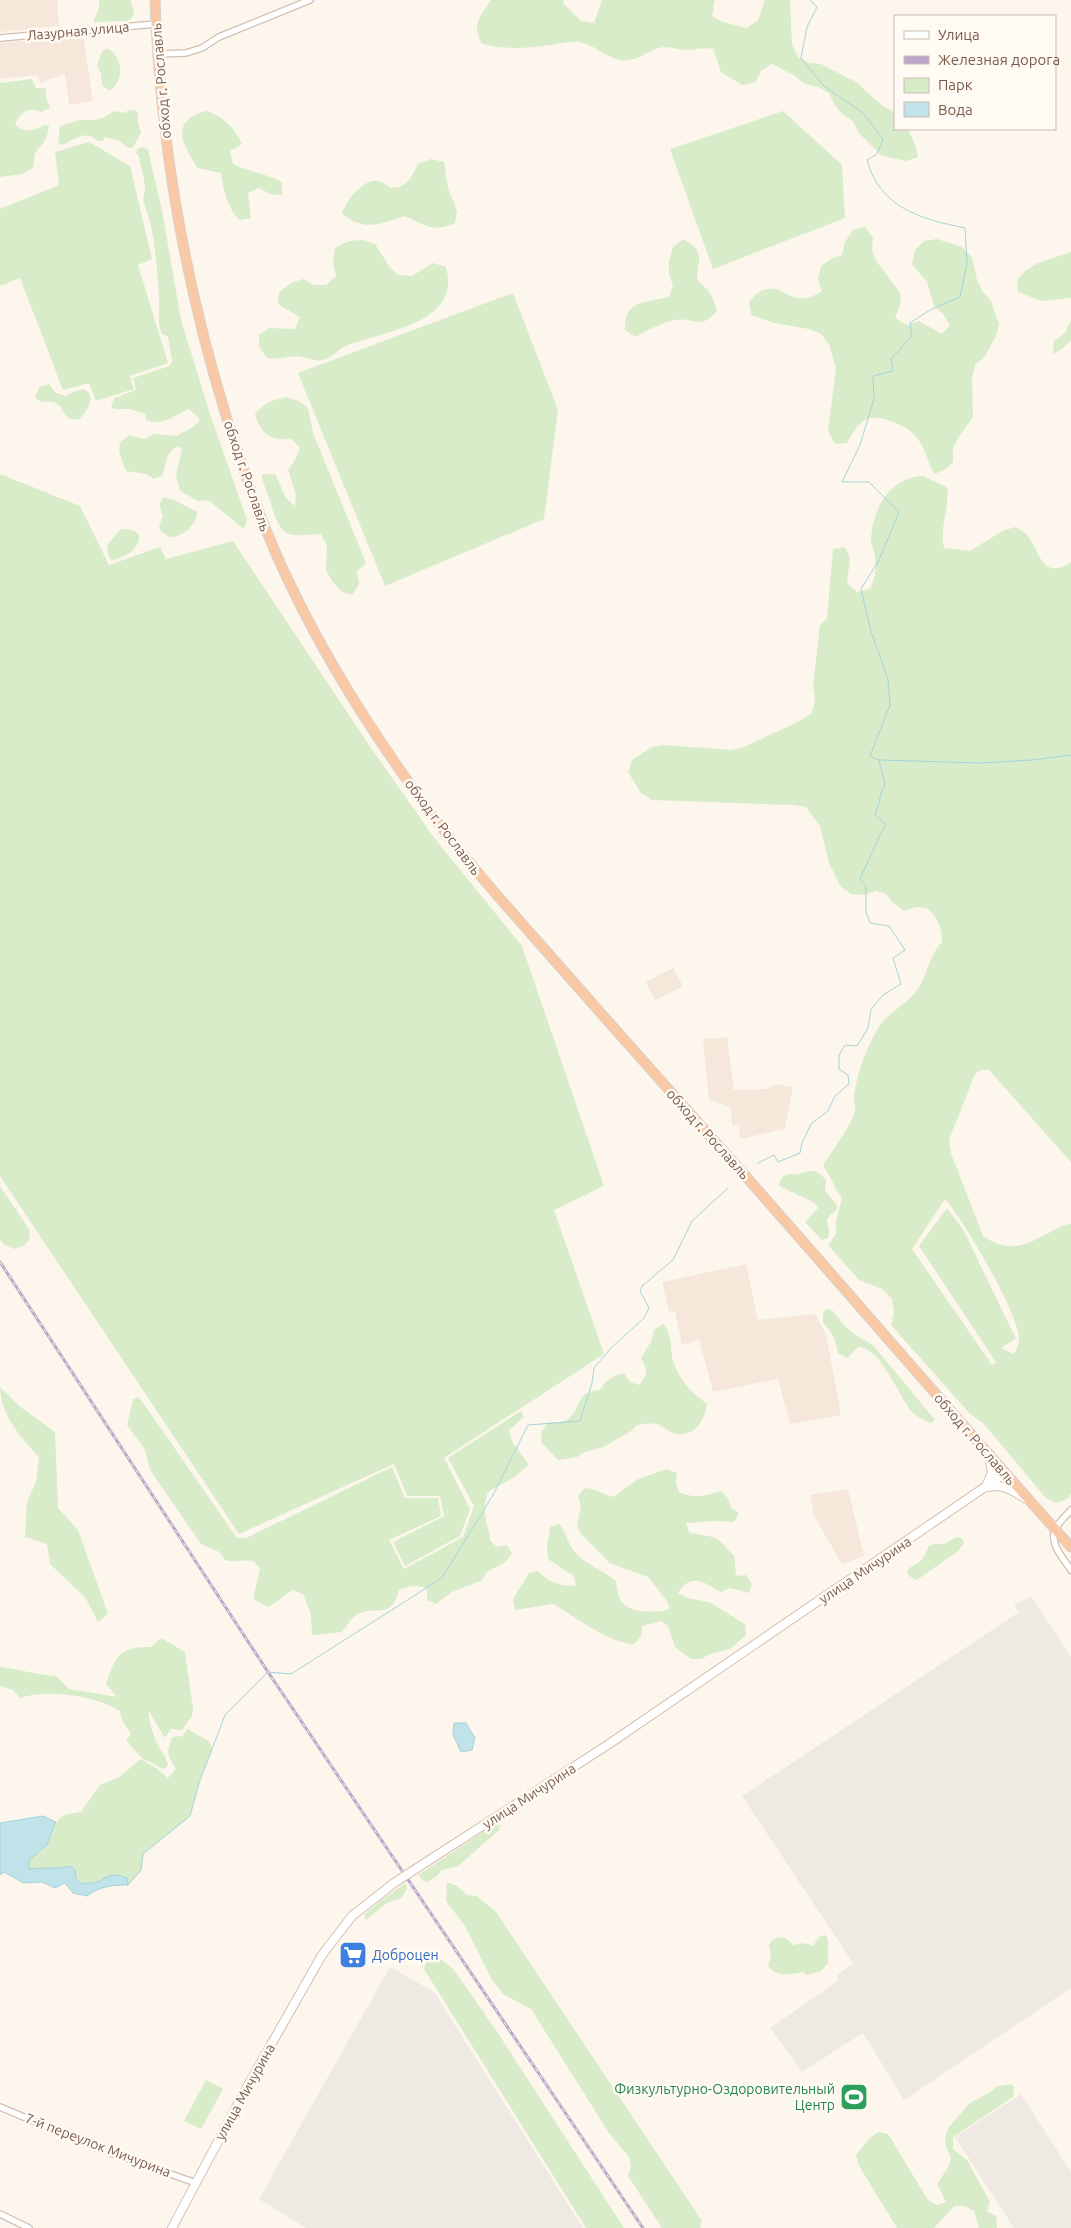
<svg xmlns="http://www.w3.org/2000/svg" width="1071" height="2228" viewBox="0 0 1071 2228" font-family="Ubuntu,sans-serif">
<rect width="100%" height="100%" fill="#fdf6ec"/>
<!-- residential -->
<g fill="#f5e8da">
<polygon points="0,0 57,0 59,26 0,32"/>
<polygon points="83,35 93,101 69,105 65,74 40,83 38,75 0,79 0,43"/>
<polygon points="673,968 683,986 655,1000 646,982"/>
<polygon points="727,1037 734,1090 766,1089 778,1084 793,1087 785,1129 740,1139 739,1125 732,1125 731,1108 709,1099 703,1039"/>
<polygon points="746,1264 758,1320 815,1314 826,1334 841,1415 790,1424 778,1379 713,1392 699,1340 682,1345 675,1311 669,1312 662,1282"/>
<polygon points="848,1489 864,1556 842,1564 814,1516 810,1495"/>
</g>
<!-- industrial -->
<g fill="#efe9e4">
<polygon points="1031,1596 1071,1657 1071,1988 904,2100 863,2033 802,2072 770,2028 838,1981 837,1975 853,1963 742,1796 1019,1612 1014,1605"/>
<polygon points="390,1967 434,1992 583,2228 306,2228 259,2199"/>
<polygon points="1021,2094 1071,2172 1071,2228 1014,2228 955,2137"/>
</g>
<!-- green -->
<g fill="#d8ecc9" fill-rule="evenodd">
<path d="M 99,0 L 130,0 C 133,9 138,16 127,21 L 93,22 L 99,8 Z"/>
<path d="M 491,0 L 563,0 L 564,4 L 581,21 L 594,23 L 602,0 L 715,0 L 712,16 L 723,22 L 747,28 L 758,20 L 765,0 L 790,0 L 792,44 L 798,57 L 809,63 L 821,64 L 856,82 L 884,107 L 895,112 L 895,129 L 908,129 L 915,144 L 918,157 L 906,161 L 882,156 L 858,132 L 853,121 L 842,114 L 834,104 L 829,93 L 818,87 L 805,84 L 795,76 L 772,64 L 761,71 L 755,83 L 742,85 L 721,72 L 713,49 C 701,47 696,50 686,50 C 677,50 668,45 659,48 C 648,51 640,59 628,60 C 608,62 597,44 578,42 C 570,41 560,44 551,45 C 528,48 505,50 482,44 C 471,24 480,17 491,0 Z"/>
<path d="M 108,49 C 119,53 123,71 118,81 C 116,84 113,88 110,91 L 102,85 L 101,74 L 97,65 L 103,50 Z"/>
<path d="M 32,79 L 36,88 L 46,88 L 46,98 L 50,108 L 41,112 C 29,106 20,113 15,124 C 24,134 34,131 44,125 L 49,126 C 48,139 42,144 35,153 L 33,168 L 23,174 L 0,177 L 0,83 Z"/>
<path d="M 129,110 L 134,110 L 138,113 L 138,123 L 141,133 L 133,147 L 128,148 L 120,141 L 105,137 L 103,141 C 97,141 96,139 91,137 C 82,132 71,142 62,145 L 58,142 L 60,126 L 80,120 L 96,120 L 105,117 L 114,111 L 124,113 Z"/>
<path d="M 207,111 C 223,116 235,129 242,144 L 230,151 L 233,164 C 249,172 265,173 282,182 L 282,195 L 270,194 L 259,188 L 248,193 L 251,218 L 239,220 C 226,205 224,191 221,173 L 198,168 C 182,145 169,120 207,111 Z"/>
<polygon points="783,111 842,165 845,218 713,269 670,149"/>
<polygon points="89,142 130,166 152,259 138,265 168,363 130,376 134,389 96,401 89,383 63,390 20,278 0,286 0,209 59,185 55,152"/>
<path d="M 143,147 L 148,150 L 162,210 L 181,320 L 209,411 L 247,520 L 244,529 L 212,503 L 207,500 L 198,501 L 180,491 L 176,475 L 182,449 L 178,446 C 167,450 165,464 163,475 L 154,479 L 146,474 L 126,471 L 119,452 L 120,442 L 129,435 L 144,439 L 154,434 L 176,436 C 183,432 198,426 200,419 L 189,409 C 175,415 162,427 146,420 L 145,414 L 130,409 L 115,409 L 111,407 L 114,398 L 136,390 L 133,378 L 169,366 L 172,361 L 168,336 L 163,335 C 156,325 160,309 159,297 C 157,266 155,231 144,203 C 142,198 145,193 145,188 C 144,177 141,165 138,154 L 135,153 L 138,149 Z"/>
<path d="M 431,159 L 444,162 L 448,188 L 457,211 L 455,223 C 434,233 424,225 405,216 C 381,223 364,233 342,213 C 348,199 362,179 379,181 C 383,182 386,186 390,187 C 405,191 413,175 418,164 Z"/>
<path d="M 865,227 L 873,238 L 872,251 L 877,262 L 901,294 L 900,306 L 895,318 L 907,325 L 919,321 L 942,334 L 950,325 L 943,314 L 934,306 L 927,282 L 912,264 L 915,250 L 924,241 L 937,239 L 962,247 L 972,257 L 977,280 L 983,292 L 991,301 L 999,324 L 996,336 L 984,358 L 975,365 L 972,379 L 973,417 L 958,438 L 953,449 L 953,462 L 946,469 L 935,474 C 927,463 926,450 918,439 C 912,431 905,427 896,423 C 869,412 860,418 847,443 L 835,444 L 828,431 L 836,368 L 829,344 L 821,334 L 809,329 L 774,323 L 751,315 L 749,302 C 776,270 785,306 811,297 C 814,296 818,293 822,291 L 818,279 L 821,266 L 831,259 L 842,255 L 845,242 L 853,230 Z"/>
<path d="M 683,239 C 706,251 698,259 697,280 C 708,289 713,296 717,310 C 702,331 695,317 675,320 C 662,322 647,331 635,337 L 625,330 C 624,299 646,303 669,297 L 673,286 L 669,274 L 669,261 L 673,247 Z"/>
<path d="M 363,240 L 375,244 L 389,266 L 398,275 L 412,276 L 433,263 L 446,267 C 462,324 384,331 346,346 C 338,349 332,358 323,360 C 315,362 309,358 301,357 C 289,355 279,360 267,358 L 259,347 L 259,335 L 269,328 L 295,329 L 300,317 L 278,304 L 279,292 L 291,283 L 303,279 L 314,285 L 326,285 L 336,276 L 333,263 L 335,248 L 349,241 Z"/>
<polygon points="1071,252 1071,298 1041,301 1018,292 1017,280 1026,270 1038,263"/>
<polygon points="513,293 558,410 544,519 385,586 298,373"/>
<polygon points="1071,320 1071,340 1063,348 1053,354 1054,341 1065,333"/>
<path d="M 49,384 L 55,392 L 65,396 C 70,394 75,391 80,390 C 84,389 85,389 88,392 C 96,400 84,413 79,420 L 68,418 C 64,414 62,408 59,405 C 52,399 43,405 35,398 L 39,387 Z"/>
<path d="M 286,397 L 299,401 L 308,408 L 313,433 L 366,563 L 357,571 L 359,584 L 352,595 L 341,591 L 332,581 L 326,570 L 327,546 L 321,534 C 287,536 282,540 271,504 C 268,493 263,486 262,474 L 275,474 L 286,498 L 295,506 L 296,494 L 288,470 L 295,460 L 300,448 L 292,439 C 271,441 261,435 255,414 C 264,403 272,400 286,397 Z"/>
<polygon points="0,474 80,506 109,565 160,547 166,559 233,541 371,748 435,839 522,946 604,1186 554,1210 604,1354 444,1458 470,1509 460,1536 405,1566 393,1542 444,1516 440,1496 407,1496 394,1464 239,1534 0,1176"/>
<path d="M 923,476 L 947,487 C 950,508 939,527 944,548 L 970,551 L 1004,530 L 1016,527 C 1019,529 1023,531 1026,534 C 1039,547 1041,583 1071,562 L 1071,1162 L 989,1070 L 981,1070 L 975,1074 L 949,1140 L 951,1153 L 983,1236 C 1016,1258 1032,1240 1064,1225 L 1071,1224 L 1071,1494 L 1067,1499 L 1056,1503 L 1045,1497 L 984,1424 L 969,1413 L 891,1325 L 894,1311 L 892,1299 L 882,1289 L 859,1280 L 828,1245 L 836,1234 L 836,1221 L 842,1198 C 834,1188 831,1176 823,1166 C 831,1151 852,1126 855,1110 C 856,1105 853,1100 854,1095 C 858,1070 866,1048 879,1027 C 889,1011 908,1004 918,989 C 928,974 929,955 942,942 C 942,927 938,919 927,908 L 916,907 L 904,911 L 894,904 L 886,894 L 876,891 L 864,895 L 851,894 L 841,887 L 829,863 L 820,826 L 806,807 L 793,805 L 652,800 L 641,793 L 628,772 L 632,760 L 652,747 L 664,745 L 731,750 L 744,747 L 802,720 L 812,713 L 815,700 L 813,687 L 820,625 L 827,618 L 833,549 L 845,547 L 850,558 L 847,583 L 857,592 L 870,589 C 876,576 877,567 874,552 C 873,548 870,542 871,537 C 874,506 890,478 923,476 ZM 945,1199 C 963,1219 1020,1315 1019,1340 C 1019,1345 1016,1350 1014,1354 L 1002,1349 L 1002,1347 L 1016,1339 L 964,1231 L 947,1208 L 919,1246 L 996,1362 L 992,1365 L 912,1249 Z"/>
<path d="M 164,497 L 174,500 L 197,512 C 197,525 181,538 169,537 L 161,531 L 159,526 L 163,516 C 161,508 157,505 164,497 Z"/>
<path d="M 121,529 C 137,528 146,536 133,550 C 129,555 118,558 112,561 L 108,555 L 107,545 Z"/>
<path d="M 808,1171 L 815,1171 L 826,1179 L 825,1191 L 837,1205 L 836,1211 L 830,1215 L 827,1220 L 829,1232 L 828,1238 L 822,1240 L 805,1222 L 818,1208 L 815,1203 L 779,1186 C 780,1176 787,1172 797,1175 Z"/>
<polygon points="0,1186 29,1229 30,1239 23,1246 14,1249 5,1245 0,1239"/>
<path d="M 827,1309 L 832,1310 L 842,1323 L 855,1335 L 873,1345 L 935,1420 L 931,1423 C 926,1421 919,1418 914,1414 C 899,1399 882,1347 858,1347 L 847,1358 L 838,1353 L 834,1337 L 823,1322 L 823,1312 Z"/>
<path d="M 663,1324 C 673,1335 670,1347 673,1361 C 679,1380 691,1392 707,1404 C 705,1421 693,1439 673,1433 C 667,1431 662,1425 656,1424 C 649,1422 643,1424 637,1425 L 630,1432 L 603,1447 L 585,1452 L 577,1457 L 558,1460 L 541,1442 L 542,1431 L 549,1422 C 554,1422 561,1423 565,1421 C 583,1411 573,1391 600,1390 C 606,1379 613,1376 624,1373 L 630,1382 L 639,1385 C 648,1375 648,1369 641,1358 L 652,1340 L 654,1330 Z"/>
<path d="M 0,1387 L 19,1406 L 55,1432 L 58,1508 L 78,1530 L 108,1614 L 98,1622 L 85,1597 L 50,1564 L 47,1544 L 25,1537 L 27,1502 L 36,1482 L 39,1457 C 21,1438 0,1414 0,1387 Z"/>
<path d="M 139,1397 L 237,1538 L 246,1538 L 392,1467 L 405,1498 L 438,1498 L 441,1516 L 389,1540 L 404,1569 L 463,1537 L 474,1506 L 448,1458 L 521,1411 L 524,1417 L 509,1430 L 512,1441 L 529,1465 L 514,1477 L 488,1492 C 485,1500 484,1511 486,1520 C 487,1528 490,1531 490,1540 L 497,1547 L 507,1545 L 512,1554 L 505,1562 L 487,1572 L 482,1580 L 452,1592 L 436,1604 L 427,1600 L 427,1589 C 417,1584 411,1586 399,1590 C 390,1623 375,1602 355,1616 C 350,1619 346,1628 342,1632 L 312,1635 L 311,1614 L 303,1594 L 293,1590 C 283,1595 277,1603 268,1607 L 253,1599 L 260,1568 L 253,1561 C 243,1559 235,1563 225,1560 L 219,1552 L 201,1544 L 150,1470 L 145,1450 L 127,1425 L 133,1399 Z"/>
<path d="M 667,1469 L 677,1473 L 676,1483 L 679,1492 C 695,1499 705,1496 721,1491 L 728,1498 L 731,1508 L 739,1513 L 734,1522 L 714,1521 L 686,1523 L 689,1532 C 699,1536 712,1534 720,1541 C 725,1546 728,1551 734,1555 L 736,1576 L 746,1575 L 752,1584 L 749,1593 L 730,1588 L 721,1592 C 704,1582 691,1572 678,1593 L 688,1598 L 709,1602 L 745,1624 L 746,1635 L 730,1649 L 710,1654 L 701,1659 L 691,1659 L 675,1647 L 668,1626 L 661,1621 L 642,1626 L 641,1636 L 634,1644 C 613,1645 573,1616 554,1604 L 515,1610 L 513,1599 L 529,1573 L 538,1571 C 549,1583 560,1586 576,1586 L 574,1576 L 548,1559 L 547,1548 L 550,1527 L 560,1524 C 566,1533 568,1544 575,1552 C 585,1565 604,1570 616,1581 C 617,1587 618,1596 621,1601 C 629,1614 658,1613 670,1609 L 666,1600 L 648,1577 L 610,1563 L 581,1534 L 577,1525 L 581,1506 L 578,1496 L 585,1488 C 596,1489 603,1494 613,1497 L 638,1479 Z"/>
<polygon points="957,1537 962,1538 964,1543 958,1551 921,1577 915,1580 907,1574 908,1569 922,1560 929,1546 934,1544 944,1544"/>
<path d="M 161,1638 L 185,1652 L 193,1708 L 192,1716 L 182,1730 L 171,1729 L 165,1738 L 148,1710 C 150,1722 152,1734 158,1745 C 162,1753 167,1757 168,1766 L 163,1769 L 142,1758 L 126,1741 L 131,1734 L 122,1720 L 120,1711 C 94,1695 49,1689 20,1698 L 13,1690 L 0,1686 L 0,1667 C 19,1669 37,1675 56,1676 L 69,1689 L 117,1697 L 106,1684 C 115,1657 120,1646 151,1647 Z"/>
<path d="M 187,1729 L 209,1741 L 212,1749 L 199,1783 L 190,1816 L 143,1854 L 141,1870 L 128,1885 L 127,1878 L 83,1884 L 76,1879 L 75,1870 L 70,1866 C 56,1870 43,1867 29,1869 L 29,1860 C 34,1855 43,1850 47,1844 C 60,1824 50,1815 81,1812 L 100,1785 L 119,1777 L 141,1759 L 156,1768 L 168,1778 L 176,1769 C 168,1757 165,1751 173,1737 L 183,1736 Z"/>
<polygon points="495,1824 500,1825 499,1830 458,1866 442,1870 436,1877 427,1882 423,1881 418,1875"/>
<polygon points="447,1882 457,1886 467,1895 477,1896 496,1912 702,2221 700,2228 662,2228 628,2176 631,2166 629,2157 609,2133 531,2009 503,1994 491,1978 465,1926 446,1901"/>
<polygon points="406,1883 407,1889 401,1898 387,1903 366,1920 364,1915 383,1899"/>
<path d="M 824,1935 L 828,1938 L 828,1963 L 821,1971 L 807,1975 L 803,1972 C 790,1974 777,1978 768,1966 L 771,1955 L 769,1945 L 772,1940 C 782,1935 786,1937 793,1945 L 803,1943 L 813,1946 L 819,1937 Z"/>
<polygon points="432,1957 442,1960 453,1969 494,2027 624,2228 586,2228 424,1969 427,1959"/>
<polygon points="206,2080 223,2089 201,2129 184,2121"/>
<polygon points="1011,2084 1014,2087 1013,2097 953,2137 953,2149 967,2160 990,2202 987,2211 996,2216 997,2228 979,2228 974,2211 965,2206 954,2206 934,2228 897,2228 858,2164 856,2155 869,2139 878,2132 888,2134 928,2200 937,2205 946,2202 937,2184 949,2166 951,2157 946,2148 945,2137 949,2127 970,2103 989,2093 998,2086"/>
</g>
<!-- water -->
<g fill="#bfe3e8" stroke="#a5d3da">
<polygon points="454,1723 466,1723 475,1738 472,1750 461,1752 453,1735"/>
<path d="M 43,1816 L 56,1822 L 47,1845 L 29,1860 L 29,1869 C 43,1867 56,1870 70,1866 L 75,1870 L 76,1879 L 83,1884 C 88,1883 95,1883 100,1881 C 112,1874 112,1873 127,1878 L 128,1885 C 113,1885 100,1886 87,1896 L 73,1893 L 65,1883 L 55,1888 L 42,1882 L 23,1883 L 4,1872 L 0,1875 L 0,1823 Z"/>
</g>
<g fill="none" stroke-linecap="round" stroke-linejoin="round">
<!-- stream -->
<g stroke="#a5d3da" stroke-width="1">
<polyline points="880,760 980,763 1032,760 1071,755"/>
<path d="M 758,1163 L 774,1155 L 778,1162 L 800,1153 L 802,1143 L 811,1124 L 828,1111 L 835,1096 L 849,1084 L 848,1075 L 839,1069 L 839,1055 L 845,1045 L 857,1046 L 868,1028 L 871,1009 L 883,995 L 901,984 L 893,958 L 905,950 L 889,926 L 870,923 L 866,912 L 866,886 L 860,879 L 879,837 L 886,825 L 875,814 C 880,804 879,795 885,785 L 879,760 L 870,756 L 890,705 L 888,680 L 871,631 L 861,589 L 879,560 L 899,512 L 869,482 L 842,482 L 860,445 L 874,399 L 873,376 L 893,371 L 891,359 L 912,336 L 910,323 L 930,310 L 960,297 L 967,263 L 965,228 C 921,219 880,208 867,160 L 877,154 L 883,139 L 864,114 L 823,85 L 801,58 L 807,27 L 817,7 L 810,0"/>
<polyline points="128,1885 141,1870 143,1854 190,1816 199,1783 225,1715 268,1672 291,1674 442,1578 493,1495 528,1425 580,1421 592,1383 594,1368 611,1348 644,1318 649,1308 640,1291 642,1286 673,1260 692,1221 728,1188"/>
</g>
<defs>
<g id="minor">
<polyline points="0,38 156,24"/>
<polyline points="157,54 186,53 202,48 219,37 310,0"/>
<path d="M 1071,1510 C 1066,1516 1058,1523 1055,1529 C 1049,1544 1064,1559 1071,1570"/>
<polyline points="0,2107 102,2150 196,2183"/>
<polyline points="0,2214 29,2228"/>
</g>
<g id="secondary">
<polyline points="987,1484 992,1473 989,1456"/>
<path d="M 989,1487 C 1003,1483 1015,1492 1026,1499"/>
<polyline points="417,1868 609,1744 1004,1474"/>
<polyline points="172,2228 247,2087 322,1955 352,1916 394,1883"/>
</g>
<path id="trunk" d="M 155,0 C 160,143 185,283 227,419 C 245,475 264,531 290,584 C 328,664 383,749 436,820 C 475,872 519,920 562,969 C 611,1025 660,1080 710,1136 C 831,1272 949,1411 1071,1547"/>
</defs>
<!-- minor casing -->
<use href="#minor" stroke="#d1beb0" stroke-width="8"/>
<!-- secondary casing -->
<use href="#secondary" stroke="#d6c0b0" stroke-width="10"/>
<!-- trunk casing -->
<use href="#trunk" stroke="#dad1cd" stroke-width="11"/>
<!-- minor -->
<use href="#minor" stroke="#fff" stroke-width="5.5"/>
<!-- secondary -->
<use href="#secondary" stroke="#fff" stroke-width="8"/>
<!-- trunk -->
<use href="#trunk" stroke="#f9c8a4" stroke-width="9"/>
<defs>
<polyline id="rail" points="0,1262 268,1672 643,2228"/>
</defs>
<!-- rail casing -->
<use href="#rail" stroke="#b9a8c9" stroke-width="3"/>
<!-- rail -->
<use href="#rail" stroke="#fffaf3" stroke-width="1" stroke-dasharray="4" stroke-linecap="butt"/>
<defs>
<polyline id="secondary-bridge" points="394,1883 417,1868"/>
</defs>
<!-- secondary-bridge casing -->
<use href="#secondary-bridge" stroke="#d6c0b0" stroke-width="10" stroke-linecap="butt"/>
<!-- secondary-bridge -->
<use href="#secondary-bridge" stroke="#fff" stroke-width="8"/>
</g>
<!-- icons -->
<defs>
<symbol id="supermarket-square" viewBox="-11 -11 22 22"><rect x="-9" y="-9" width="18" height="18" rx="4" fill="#3f7fe0" stroke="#fffaf3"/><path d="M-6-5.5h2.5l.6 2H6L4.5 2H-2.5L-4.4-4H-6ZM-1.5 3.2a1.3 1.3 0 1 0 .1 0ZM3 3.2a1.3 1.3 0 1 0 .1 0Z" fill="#fff"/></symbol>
<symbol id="stadium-square" viewBox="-11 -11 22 22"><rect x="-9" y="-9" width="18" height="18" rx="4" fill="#2e9e5b" stroke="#fffaf3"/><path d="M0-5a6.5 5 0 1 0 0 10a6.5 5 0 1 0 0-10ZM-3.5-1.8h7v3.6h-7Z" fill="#fff"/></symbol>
</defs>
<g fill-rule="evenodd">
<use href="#supermarket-square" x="337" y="1939" width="32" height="32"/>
<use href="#stadium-square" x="838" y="2081" width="32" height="32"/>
</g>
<g text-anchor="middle" stroke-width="5" stroke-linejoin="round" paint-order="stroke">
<!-- street labels -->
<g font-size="14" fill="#7a5c4d" stroke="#fffaf3">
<text transform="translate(78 31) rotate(-5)" y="5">Лазурная улица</text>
<text transform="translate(161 81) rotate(-95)" y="5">обход г. Рославль</text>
<text transform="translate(247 476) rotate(71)" y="5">обход г. Рославль</text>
<text transform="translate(443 827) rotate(53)" y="5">обход г. Рославль</text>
<text transform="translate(708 1134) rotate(48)" y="5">обход г. Рославль</text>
<text transform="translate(975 1439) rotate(49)" y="5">обход г. Рославль</text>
<text transform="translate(865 1570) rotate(-34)" y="5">улица Мичурина</text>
<text transform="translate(529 1796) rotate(-33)" y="5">улица Мичурина</text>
<text transform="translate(245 2092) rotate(-61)" y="5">улица Мичурина</text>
<text transform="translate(98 2145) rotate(21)" y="5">7-й переулок Мичурина</text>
</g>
<!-- shop labels -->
<g font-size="14" fill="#366cbe" stroke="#fffaf3" text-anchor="start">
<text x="372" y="1960">Доброцен</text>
</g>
<!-- leisure labels -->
<g font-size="14" fill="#27864d" stroke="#fffaf3" text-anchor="end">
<text x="835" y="2094">Физкультурно-Оздоровительный<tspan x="835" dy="16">Центр</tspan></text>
</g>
</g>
<!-- legend -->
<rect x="894" y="15" width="162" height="115" fill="#fffaf3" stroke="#cabbb1"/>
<rect x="904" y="31" width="25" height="8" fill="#ffffff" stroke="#cabbb1"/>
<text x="938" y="40" font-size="15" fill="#7a5c4d">Улица</text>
<rect x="904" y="56" width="25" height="8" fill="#b9a8c9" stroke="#cabbb1"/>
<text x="938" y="65" font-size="15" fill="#7a5c4d">Железная дорога</text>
<rect x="904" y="78" width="25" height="15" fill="#d8ecc9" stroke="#cabbb1"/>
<text x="938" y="90" font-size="15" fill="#7a5c4d">Парк</text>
<rect x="904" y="102" width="25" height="15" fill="#bfe3e8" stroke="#cabbb1"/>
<text x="938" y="115" font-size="15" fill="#7a5c4d">Вода</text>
</svg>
